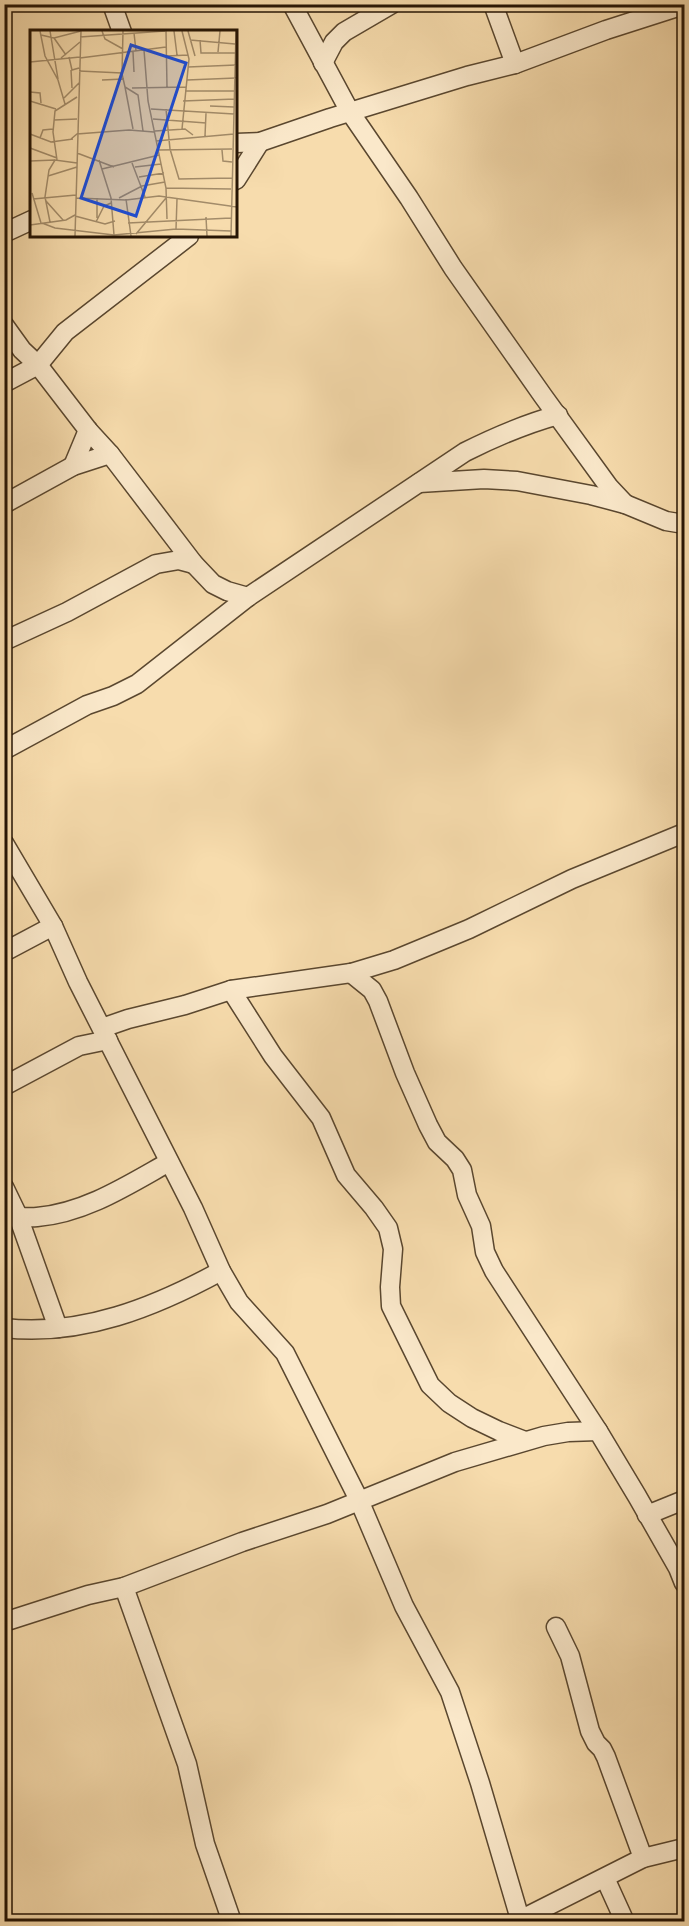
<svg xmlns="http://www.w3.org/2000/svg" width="689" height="1926" viewBox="0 0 689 1926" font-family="'Libre Caslon Text',serif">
<rect width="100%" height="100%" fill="#f7dcad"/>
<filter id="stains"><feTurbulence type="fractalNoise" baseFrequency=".00333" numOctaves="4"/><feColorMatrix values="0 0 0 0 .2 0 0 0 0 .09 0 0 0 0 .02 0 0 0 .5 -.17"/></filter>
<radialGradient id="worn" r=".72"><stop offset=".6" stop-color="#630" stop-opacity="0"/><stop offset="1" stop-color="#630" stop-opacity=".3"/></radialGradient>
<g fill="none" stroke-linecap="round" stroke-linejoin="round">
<defs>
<g id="minor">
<polyline points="112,4 122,32"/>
<polyline points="292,4 350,112 409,198 453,268 543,396 609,487 625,504"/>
<polyline points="493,4 515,64"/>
<polyline points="323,63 334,42 344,32 392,4"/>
<polyline points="236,143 260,142 330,118 467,76 515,64 606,30 684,5"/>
<polyline points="236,180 260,142"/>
<polyline points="4,233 32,220"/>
<polyline points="4,325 22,350 38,365 88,430 110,454 194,564 213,584 227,591 248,597"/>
<polyline points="4,383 38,365 65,332 189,236"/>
<polyline points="73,466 88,430"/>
<polyline points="419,483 484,479 517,481 591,495 625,504 666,521 684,524"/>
<polyline points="4,504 73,466 110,454"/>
<polyline points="4,641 67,612 156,564 179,560 194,564"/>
<path d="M 4,750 L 87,705 L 113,696 L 137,684 L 248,597 L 465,452 C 495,437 525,424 558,415"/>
<polyline points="4,843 53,926 78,982 193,1208 221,1271 239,1302 285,1353 359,1500 404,1606 450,1692 480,1783 520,1919"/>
<polyline points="4,952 53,926"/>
<polyline points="351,973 372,990 378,1001 405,1073 428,1125 437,1142 455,1159 462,1170 467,1195 481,1226 485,1252 494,1271 598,1431"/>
<polyline points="231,990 273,1056 321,1118 346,1175 374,1208 388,1228 393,1249 390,1287 391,1306 430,1385 449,1403 472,1418 499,1431 525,1441"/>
<polyline points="102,1028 128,1019 185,1005 231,990 351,973 394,960 469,929 572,879 684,833"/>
<polyline points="4,1086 79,1046 108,1040"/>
<polyline points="4,1187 18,1216 58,1328"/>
<path d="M 4,1216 C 15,1216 26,1218 37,1217 C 85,1213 128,1185 169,1162"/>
<path d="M 4,1328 C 81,1337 155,1307 221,1271"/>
<polyline points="647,1515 684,1500"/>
<polyline points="124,1587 187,1764 205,1844 232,1922"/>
<polyline points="4,1622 88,1595 124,1587 242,1542 327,1514 455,1462 544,1436 568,1432 598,1431 637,1496 678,1568 684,1583"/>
<polyline points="556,1627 570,1656 590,1731 596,1743 602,1749 606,1757 643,1858"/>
<polyline points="605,1878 625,1922"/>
<polyline points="516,1922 643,1858 684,1848"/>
</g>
</defs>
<!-- minor casing -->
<use href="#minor" stroke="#5a472f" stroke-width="21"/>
<!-- minor -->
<use href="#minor" stroke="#fae8ca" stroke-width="18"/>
</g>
<!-- overview -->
<g transform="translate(30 30)">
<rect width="207" height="207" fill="#f7dcad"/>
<path fill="none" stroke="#a38c6a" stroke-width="1.5" d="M 10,1 L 15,26 L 28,50 L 35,74M 20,1 L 28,49M 72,1 L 75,9 L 93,19M 93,1 L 92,44 L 95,57 L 108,65 L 113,101M 136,1 L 137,57M 144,1 L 147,25M 152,1 L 159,29 L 152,99M 158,1 L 165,26M 104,3 L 106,21M 11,5 L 24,8 L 51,1M 50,7 L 135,1M 24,8 L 36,25M 160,10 L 205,14M 170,10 L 171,23 L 205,23M 114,20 L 118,71 L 136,158 L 137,189M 103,22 L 104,42M 188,22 L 190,1M 137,26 L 158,25M 39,27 L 42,40 L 49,38M 31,28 L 50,12M 50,28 L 136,17M 0,32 L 50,27M 158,37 L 206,35M 41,40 L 42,58M 49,41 L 92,43M 72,50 L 94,49M 157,50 L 206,48M 95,57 L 103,99M 102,58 L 156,57M 155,61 L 205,61M 0,62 L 10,63 L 11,73M 34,68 L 49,53M 0,71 L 26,79M 153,71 L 205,69M 180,76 L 204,77M 121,79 L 204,84M 136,79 L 140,119 L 149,149 L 202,148M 123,89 L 176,93M 24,90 L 47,89M 125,101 L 155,99 L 163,105M 0,104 L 21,112 L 43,109M 175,106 L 176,83M 10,108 L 13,100 L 23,99M 41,109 L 47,104 L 99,100 L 124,102M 126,111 L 204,104M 0,118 L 27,128M 128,120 L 202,119M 192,120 L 193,131 L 202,132M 47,123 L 84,137M 27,130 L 23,102 L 25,81 L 47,67M 69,130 L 81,168 L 84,205M 0,131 L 25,130M 102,133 L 115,167M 105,137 L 131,134M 72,139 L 129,125M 18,146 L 47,137M 109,147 L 134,143M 136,158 L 201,159M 2,163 L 11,193M 46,168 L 96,170 L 129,166 L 207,177M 67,168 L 67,188M 89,168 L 112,156 L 135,152M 3,169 L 46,165M 96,169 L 101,206M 16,171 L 33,190M 45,186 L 75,194 L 85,191M 176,187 L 177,206M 20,192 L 15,167 L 19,140 L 25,130 L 47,133M 66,192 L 74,176 L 81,173M 12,193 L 25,198 L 84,205 L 146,199 L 201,201M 98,193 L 201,188M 0,195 L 36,190 L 45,185M 146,199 L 147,169M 106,204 L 136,168M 45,206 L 51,1M 201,206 L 206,1"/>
<path fill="#1d4ed8" fill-opacity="0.15" stroke="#1d4ed8" stroke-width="3" d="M 101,15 L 156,33 L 106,186 L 51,168 Z"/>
<rect width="207" height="207" fill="none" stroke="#261505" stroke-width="3"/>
</g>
<!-- margin -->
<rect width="689" height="1926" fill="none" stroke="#f7dcad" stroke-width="24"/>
<rect x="6" y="6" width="677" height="1914" fill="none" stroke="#261505" stroke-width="3"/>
<rect x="12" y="12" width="665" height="1902" fill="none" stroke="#261505" stroke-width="1.5"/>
<rect width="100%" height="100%" filter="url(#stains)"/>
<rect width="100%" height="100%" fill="url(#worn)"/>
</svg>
